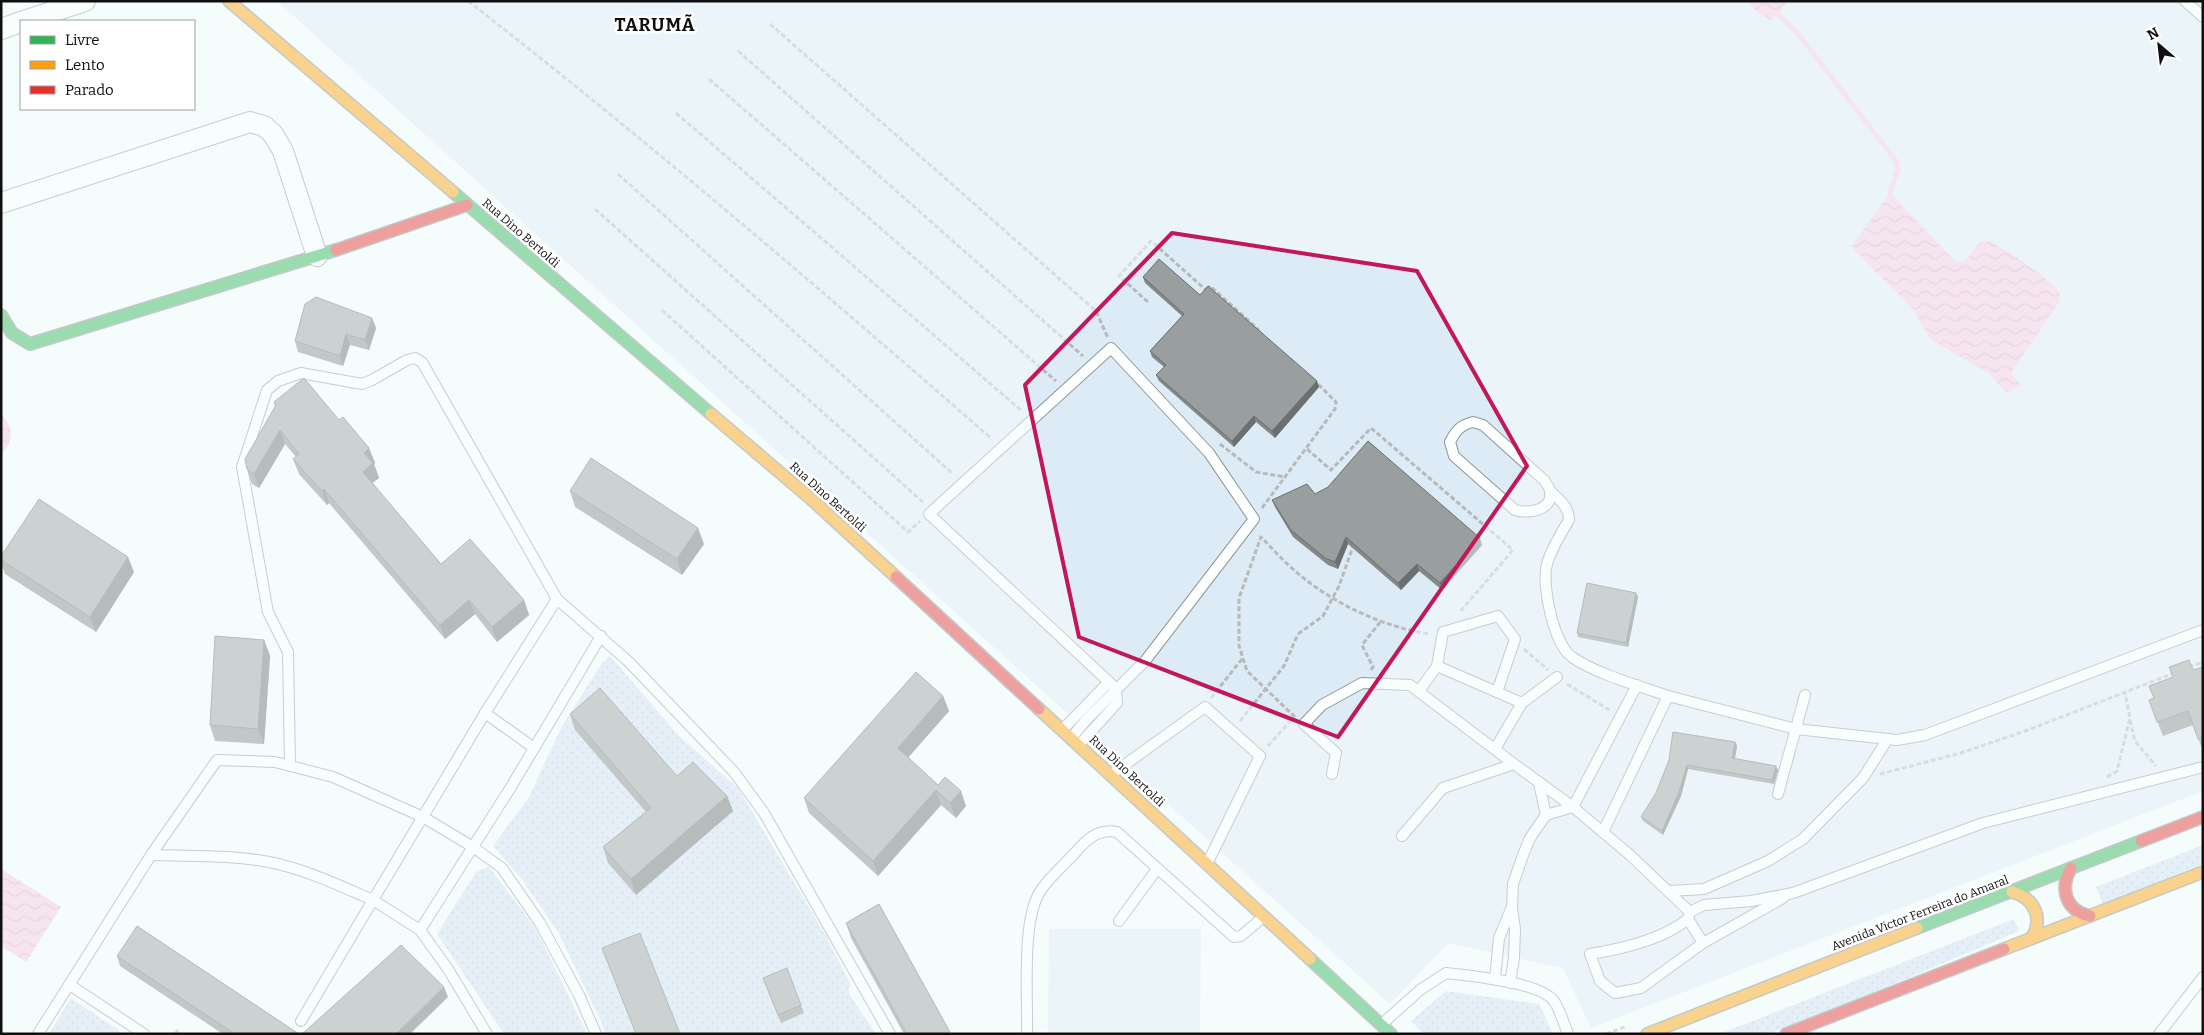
<svg xmlns="http://www.w3.org/2000/svg" width="2204" height="1035" viewBox="0 0 2204 1035" font-family="Bitter,serif">
<defs>
<pattern id="grass-dots" width="8" height="8" patternUnits="userSpaceOnUse" patternTransform="scale(1.25)"><rect width="8" height="8" fill="#d3e0f3"/><path d="M2 2h.1M6 6h.1" fill="none" stroke="#b4bfcf" stroke-width="1.8" stroke-linecap="round"/></pattern>
<pattern id="water-waves" width="16" height="10" patternUnits="userSpaceOnUse" patternTransform="scale(1.25)"><rect width="16" height="10" fill="#f8c9df"/><path d="M0 5q4-4 8 0t8 0" fill="none" stroke="#d3abbe"/></pattern>
</defs>
<rect width="100%" height="100%" fill="#f4fcfc"/>
<!-- grass -->
<g fill="url(#grass-dots)">
<polygon points="610,656 680,737 738,788 826,936 850,983 849,994 876,1034 605,1034 601,1021 558,932 523,881 493,846 529,797 561,728 602,663"/>
<polygon points="2203,845 2203,864 2103,904 2096,887"/>
<polygon points="489,867 536,929 587,1034 504,1034 437,934 476,872"/>
<polygon points="2014,919 2019,931 1854,1001 1768,1034 1719,1034"/>
<polygon points="1446,991 1539,1004 1553,1034 1424,1034 1411,1021"/>
<polygon points="71,998 124,1034 49,1034"/>
</g>
<!-- pitch -->
<g fill="#ddebf6">
<polygon points="277,1 2203,1 2203,791 1591,1028 1563,968 1448,943 1390,1004"/>
<polygon points="1049,929 1201,929 1200,1034 1048,1034"/>
</g>
<!-- water -->
<g fill="url(#water-waves)">
<polygon points="1747,1 1787,1 1782,10 1771,20 1757,12"/>
<path d="M 1890,193 L 1955,261 L 1965,261 L 1979,243 L 1989,241 C 2002,246 2054,281 2059,293 C 2060,296 2059,298 2060,301 L 2011,373 L 2021,385 L 2007,393 L 1988,373 L 1931,340 L 1912,308 L 1851,247 Z"/>
<path d="M 1,414 C 14,426 14,442 1,454 Z"/>
<polygon points="1,869 61,907 26,962 1,946"/>
</g>
<g fill="none" stroke-linecap="round" stroke-linejoin="round">
<!-- stream -->
<polyline stroke="#f8c9df" stroke-width="5" points="1778,14 1799,35 1896,161 1898,169 1890,193"/>
<defs>
<g id="lane">
<polyline points="2185,1 2203,17"/>
<path d="M 1473,422 L 1483,425 L 1545,481 C 1546,484 1550,488 1550,491 C 1554,511 1527,514 1515,510 L 1454,456 L 1450,442 C 1456,430 1461,425 1473,422 Z"/>
<path d="M 1550,491 C 1560,500 1569,507 1569,520 C 1561,533 1551,550 1547,564 C 1541,585 1554,645 1572,657 C 1596,674 1640,686 1668,696"/>
<polyline points="1437,666 1522,703"/>
<polyline points="1419,691 1437,666 1443,632 1498,616 1515,639 1497,692"/>
<polyline points="485,713 534,748"/>
<polyline points="1063,729 1109,682 1116,689 1117,703 1079,745"/>
<polyline points="1072,737 1087,719 1145,661 1254,519 1209,453 1111,348 929,514 1109,682"/>
<polyline points="1495,749 1522,703 1557,677"/>
<polyline points="290,766 288,652 268,612 242,467 267,390 278,381 301,373 362,384 372,380 407,360 415,358 422,362 557,599 629,662 734,772 764,813 890,1034"/>
<polyline points="1112,774 1205,707 1260,756 1207,864"/>
<polyline points="1332,774 1336,753 1304,724 1322,705 1362,683 1410,685 1514,764"/>
<polyline points="1539,783 1546,815"/>
<polyline points="1778,794 1805,695"/>
<polyline points="1603,832 1668,696 1796,729 1897,740 1925,735 2203,630"/>
<polyline points="1402,836 1443,788 1514,764 1573,807 1637,685"/>
<path d="M 151,855 C 190,856 231,855 269,862 C 305,869 340,886 373,900 L 301,1021"/>
<polyline points="1670,891 1704,889 1768,861 1803,839 1863,778 1887,740"/>
<path d="M 1688,919 C 1662,940 1622,949 1590,954 L 1600,981 L 1615,993 L 1641,988 L 1703,943 L 1783,898"/>
<polyline points="1119,921 1157,869"/>
<polyline points="420,930 511,787 601,636"/>
<polyline points="1703,943 1688,919 1690,912 1704,905 1751,901 1793,893 1983,823 2203,767"/>
<polyline points="1495,979 1499,938 1511,909"/>
<polyline points="1510,983 1514,958 1515,929 1512,908 1513,884 1523,855 1530,838 1546,815 1573,807 1630,855 1690,912"/>
<polyline points="70,985 144,1034"/>
<path d="M 1382,1024 L 1420,990 L 1446,973 C 1470,976 1540,982 1554,1001 C 1560,1010 1564,1024 1568,1034"/>
<polyline points="38,1034 151,855 217,760 275,762 333,777 423,817 473,847 502,868 540,923 579,995 596,1034"/>
<polyline points="487,1034 448,969 420,930 373,900 485,713 557,599"/>
<path d="M 1027,1034 C 1028,997 1021,919 1041,890 C 1050,877 1062,867 1073,855 C 1085,841 1097,828 1117,832 L 1234,937 L 1241,936 L 1262,918"/>
<polyline points="2159,1034 2203,977"/>
</g>
<g id="street">
<polyline points="24,21 85,1"/>
<polyline points="1,29 21,22"/>
<polyline points="1,203 250,122 264,126 273,134 283,151 317,256"/>
</g>
<g id="fast">
<polyline points="453,192 711,414"/>
<polyline points="1,315 12,333 30,344 336,250"/>
<polyline points="1917,928 2141,841"/>
<polyline points="1310,959 1391,1034"/>
</g>
<g id="slow">
<polyline points="229,1 453,192"/>
<polyline points="711,414 811,499 896,577"/>
<polyline points="1039,709 1310,959"/>
<path d="M 2012,892 C 2035,898 2044,919 2031,939"/>
<polyline points="2004,949 2203,872"/>
<polyline points="1647,1034 1917,928"/>
</g>
<g id="jam">
<polyline points="336,250 467,205"/>
<polyline points="896,577 1039,709"/>
<polyline points="2141,841 2203,817"/>
<path d="M 2071,868 C 2059,889 2066,911 2090,916"/>
<polyline points="1786,1034 2004,949"/>
</g>
</defs>
<!-- lane casing -->
<use href="#lane" stroke="#929696" stroke-width="12"/>
<!-- street casing -->
<use href="#street" stroke="#929696" stroke-width="22"/>
<!-- fast casing -->
<use href="#fast" stroke="#898c8c" stroke-width="14"/>
<!-- slow casing -->
<use href="#slow" stroke="#898c8c" stroke-width="14"/>
<!-- jam casing -->
<use href="#jam" stroke="#898c8c" stroke-width="14"/>
<!-- path -->
<g stroke="#b8b9b9" stroke-width="3" stroke-dasharray="5 2.5" stroke-linecap="butt">
<path d="M 468,1 C 648,141 820,289 992,439"/>
<polyline points="770,24 1096,311 1108,338"/>
<polyline points="738,51 1083,356"/>
<polyline points="709,79 1056,381"/>
<polyline points="676,113 1022,411"/>
<polyline points="618,174 953,474"/>
<polyline points="595,209 923,502"/>
<polyline points="1207,290 1210,286 1259,330"/>
<polyline points="1148,302 1119,276 1151,241 1206,290"/>
<polyline points="662,310 908,532 920,521"/>
<polyline points="1220,444 1256,472 1286,477"/>
<polyline points="1307,449 1331,470 1371,428 1513,550 1459,613"/>
<polyline points="1262,508 1335,409 1336,402 1316,382"/>
<polyline points="1524,649 1548,670"/>
<polyline points="2189,667 2203,662"/>
<polyline points="1371,670 1373,667 1362,645 1381,621"/>
<polyline points="1567,684 1611,711"/>
<polyline points="1211,698 1242,659"/>
<path d="M 1295,717 L 1247,671 L 1239,646 L 1239,598 L 1261,537 C 1272,548 1282,560 1294,570 C 1330,602 1382,627 1430,634"/>
<polyline points="2130,720 2135,741 2156,766"/>
<polyline points="1240,721 1284,666 1298,634"/>
<polyline points="1268,746 1292,719"/>
<polyline points="1880,774 1961,753 2028,730 2174,673"/>
<polyline points="2107,777 2117,771 2130,718 2125,693"/>
<polyline points="175,1034 178,1030"/>
<polyline points="1606,1034 1627,1026"/>
</g>
<!-- lane -->
<use href="#lane" stroke="#fdffff" stroke-width="10"/>
<!-- street -->
<use href="#street" stroke="#fdffff" stroke-width="20"/>
<!-- fast -->
<use href="#fast" stroke="#30b455" stroke-width="11"/>
<!-- slow -->
<use href="#slow" stroke="#ff9f0a" stroke-width="11"/>
<!-- jam -->
<use href="#jam" stroke="#e5322d" stroke-width="11"/>
<!-- path-bridge -->
<polyline stroke="#b8b9b9" stroke-width="3" stroke-dasharray="5 2.5" stroke-linecap="butt" points="1298,634 1323,616 1339,586 1354,544"/>
</g>
<!-- wall -->
<g fill="#848988">
<polygon points="1143,277 1200,295 1319,387 1275,438 1256,422 1234,447 1159,381 1156,375 1164,367 1152,357 1150,351 1182,316 1145,283"/>
<polygon points="372,318 376,328 369,350 350,345 343,366 298,352 295,341"/>
<polygon points="274,402 339,420 369,448 375,463 374,464 379,478 372,483 441,564 524,600 529,615 497,642 475,614 445,639 329,503 327,505 299,474 293,459 296,457 285,444 259,488 252,484 247,469 275,407"/>
<polygon points="570,491 704,544 682,575 575,507"/>
<polygon points="1315,494 1482,545 1442,590 1419,571 1401,590 1348,544 1338,569 1328,565 1293,537 1275,507 1272,500"/>
<polygon points="1,556 134,572 96,632 5,574 1,563"/>
<polygon points="1636,593 1638,597 1628,647 1578,637 1577,633"/>
<polygon points="264,640 270,656 264,744 215,741 210,725"/>
<polygon points="2203,667 2203,751 2193,725 2163,736 2149,700 2154,698 2193,670"/>
<polygon points="943,696 949,711 908,758 938,785 966,806 956,818 941,805 878,876 809,813 804,798"/>
<polygon points="570,714 677,776 727,796 733,811 636,895 608,863 603,847 646,812 575,730"/>
<polygon points="1735,742 1737,746 1735,759 1778,770 1774,784 1688,769 1681,796 1663,835 1643,821 1641,817 1656,793 1669,760"/>
<polygon points="879,904 951,1034 904,1034 851,938 846,923"/>
<polygon points="602,948 680,1034 636,1034"/>
<polygon points="117,956 299,1034 223,1034 120,966"/>
<polygon points="763,978 801,1005 804,1013 781,1023"/>
</g>
<!-- shaded-wall -->
<g fill="#6b6f6f">
<polygon points="372,318 376,328 369,350 365,340"/>
<polygon points="346,334 350,345 343,366 340,356"/>
<polygon points="1317,381 1319,387 1275,438 1272,431"/>
<polygon points="1254,416 1256,422 1234,447 1232,441"/>
<polygon points="280,430 285,444 259,488 254,474"/>
<polygon points="369,448 375,463 374,464 379,478 368,486 363,472 364,453"/>
<polygon points="324,489 329,503 327,505 322,491"/>
<polygon points="698,528 704,544 682,575 677,559"/>
<polygon points="1346,537 1348,544 1338,569 1335,562"/>
<polygon points="1480,538 1482,545 1442,590 1440,583"/>
<polygon points="128,557 134,572 96,632 90,617"/>
<polygon points="1417,564 1419,571 1401,590 1398,583"/>
<polygon points="1636,593 1638,597 1628,647 1626,643"/>
<polygon points="469,600 475,614 445,639 440,625"/>
<polygon points="524,600 529,615 497,642 492,627"/>
<polygon points="264,640 270,656 264,744 258,729"/>
<polygon points="943,696 949,711 903,763 898,748"/>
<polygon points="1735,742 1737,746 1734,762 1732,758"/>
<polygon points="1687,765 1688,769 1681,796 1663,835 1662,831"/>
<polygon points="1776,766 1778,770 1774,784 1772,780"/>
<polygon points="936,790 941,805 878,876 873,861"/>
<polygon points="961,791 966,806 956,818 950,803"/>
<polygon points="727,796 733,811 636,895 631,879"/>
<polygon points="444,987 448,997 410,1034 396,1034"/>
</g>
<!-- building -->
<g fill="#999f9e" stroke="#6b6f6f">
<polygon points="1159,259 1200,295 1208,286 1317,381 1272,431 1254,416 1232,441 1156,375 1166,365 1150,351 1184,314 1143,277"/>
<polygon points="316,297 372,318 365,340 346,334 340,356 295,341 305,304"/>
<polygon points="304,378 339,420 343,417 369,448 364,453 373,463 363,472 441,564 470,539 524,600 492,627 469,600 440,625 324,489 322,491 293,459 299,454 280,430 254,474 247,469 245,459 276,405 274,402"/>
<polygon points="1368,441 1480,538 1440,583 1417,564 1398,583 1346,537 1335,562 1325,558 1291,530 1272,500 1307,484 1315,494 1328,487"/>
<polygon points="591,458 698,528 677,559 570,491"/>
<polygon points="39,499 128,557 90,617 1,560 1,556"/>
<polygon points="1587,583 1636,593 1626,643 1577,633"/>
<polygon points="215,636 264,640 258,729 210,725"/>
<polygon points="2189,660 2193,670 2203,667 2203,737 2198,739 2188,711 2157,722 2149,700 2154,698 2149,686 2173,677 2169,667"/>
<polygon points="916,672 943,696 898,748 938,785 945,777 961,791 950,803 936,790 873,861 804,798"/>
<polygon points="600,688 677,776 693,762 727,796 631,879 603,847 651,808 570,714"/>
<polygon points="1673,732 1735,742 1732,758 1776,766 1772,780 1687,765 1679,792 1662,831 1641,817 1656,793 1669,760"/>
<polygon points="879,904 950,1032 948,1034 907,1034 846,923"/>
<polygon points="137,926 299,1034 235,1034 117,956"/>
<polygon points="640,933 680,1034 636,1034 602,948"/>
<polygon points="401,945 444,987 396,1034 302,1034"/>
<polygon points="787,968 801,1005 778,1015 763,978"/>
</g>
<!-- marked area -->
<path d="M0 0H2204V1035H0ZM 1172,233 L 1417,271 L 1527,466 L 1338,737 L 1079,637 L 1025,385 Z" fill="#f4fcfc" fill-opacity=".55" fill-rule="evenodd"/>
<path fill="none" stroke="#c2185b" stroke-width="4" stroke-linejoin="round" d="M 1172,233 L 1417,271 L 1527,466 L 1338,737 L 1079,637 L 1025,385 Z"/>
<g text-anchor="middle" stroke-width="5" stroke-linejoin="round" paint-order="stroke">
<!-- street labels -->
<g font-size="12" fill="#0f0f0f" stroke="#fff">
<text transform="translate(521 233) rotate(41)" y="4">Rua Dino Bertoldi</text>
<text transform="translate(828 497) rotate(42)" y="4">Rua Dino Bertoldi</text>
<text transform="translate(1127 771) rotate(43)" y="4">Rua Dino Bertoldi</text>
<text transform="translate(1920 913) rotate(-21)" y="4">Avenida Victor Ferreira do Amaral</text>
</g>
<!-- district labels -->
<g font-size="18" font-weight="bold" letter-spacing="1" fill="#0f0f0f" stroke="#fff">
<text x="655" y="31">TARUMÃ</text>
</g>
</g>
<!-- border -->
<rect width="2204" height="1035" fill="none" stroke="#0f0f0f" stroke-width="5"/>
<!-- legend -->
<rect x="20" y="20" width="175" height="90" fill="#ffffff" stroke="#9f9f9f"/>
<rect x="30" y="36" width="25" height="8" fill="#30b455" stroke="#9f9f9f"/>
<text x="65" y="45" font-size="15" fill="#0f0f0f">Livre</text>
<rect x="30" y="61" width="25" height="8" fill="#ff9f0a" stroke="#9f9f9f"/>
<text x="65" y="70" font-size="15" fill="#0f0f0f">Lento</text>
<rect x="30" y="86" width="25" height="8" fill="#e5322d" stroke="#9f9f9f"/>
<text x="65" y="95" font-size="15" fill="#0f0f0f">Parado</text>
<!-- north arrow -->
<g transform="translate(2159 45) rotate(332)" stroke="#ffffff" stroke-width="4" paint-order="stroke">
<path d="M0-4L9 19L0 12L-9 19Z" fill="#0f0f0f"/>
<text y="-8" font-size="14" font-weight="bold" text-anchor="middle" fill="#0f0f0f">N</text>
</g>
</svg>
